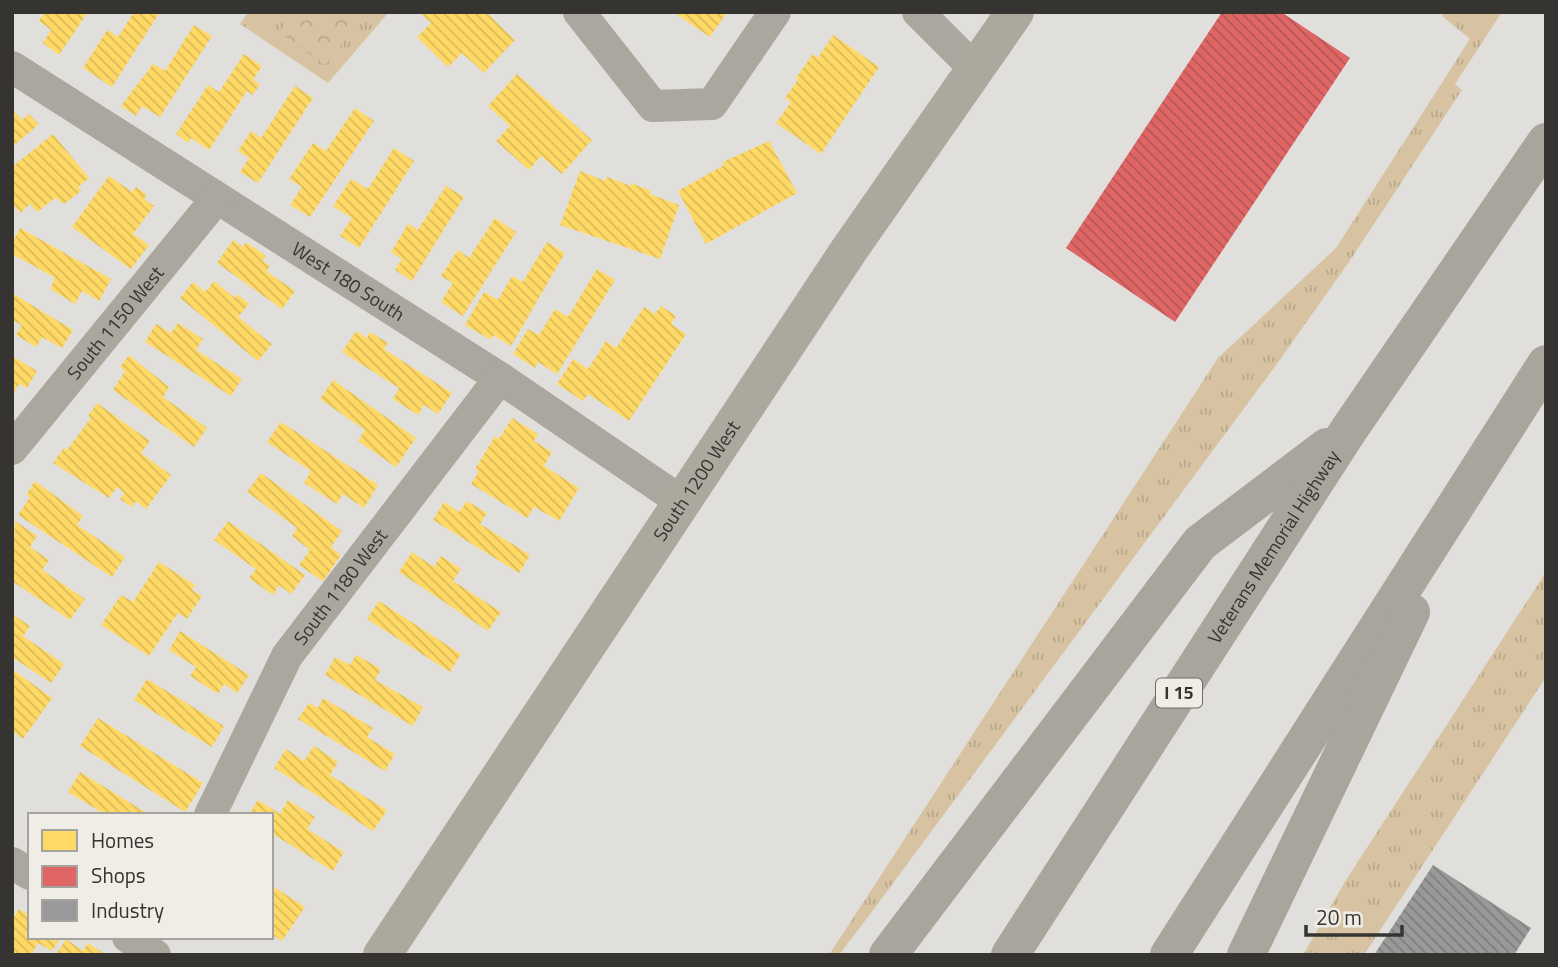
<svg xmlns="http://www.w3.org/2000/svg" width="1558" height="967" viewBox="0 0 1558 967" font-family="'Titillium Web',sans-serif">
<defs>
<pattern id="grass-tufts" width="24" height="20" patternUnits="userSpaceOnUse" patternTransform="scale(1.75)"><rect width="24" height="20" fill="#d7c3a2"/><path d="M3 7l-1-3M5 7V3M7 7l1-3M15 17l-1-3M17 17v-4M19 17l1-3" fill="none" stroke="#b9a88c"/></pattern>
<pattern id="park-crowns" width="20" height="18" patternUnits="userSpaceOnUse" patternTransform="scale(1.75)"><rect width="20" height="18" fill="#d7c3a2"/><path d="M2 6a3 3 0 1 1 6 0M12 15a3 3 0 1 1 6 0" fill="none" stroke="#b9a88c"/></pattern>
<pattern id="homes-back-hatch" width="6" height="6" patternUnits="userSpaceOnUse" patternTransform="scale(1.75)"><rect width="6" height="6" fill="#ffd966"/><path d="M-1 5l2 2M0 0l6 6M5-1l2 2" fill="none" stroke="#dbbb59"/></pattern>
<pattern id="shops-back-hatch" width="6" height="6" patternUnits="userSpaceOnUse" patternTransform="scale(1.75)"><rect width="6" height="6" fill="#e06666"/><path d="M-1 5l2 2M0 0l6 6M5-1l2 2" fill="none" stroke="#b65555"/></pattern>
<pattern id="industry-back-hatch" width="6" height="6" patternUnits="userSpaceOnUse" patternTransform="scale(1.75)"><rect width="6" height="6" fill="#999"/><path d="M-1 5l2 2M0 0l6 6M5-1l2 2" fill="none" stroke="#7e7e7d"/></pattern>
</defs>
<rect width="100%" height="100%" fill="#e1dfdc"/>
<!-- grass -->
<g fill="url(#grass-tufts)">
<polygon points="248,12 389,12 328,83 240,24"/>
<polygon points="1445,12 1502,12 1455,84 1462,90 1349,262 1279,361 874,909 839,955 829,955 1218,358 1336,248 1470,39 1442,16"/>
<polygon points="1546,572 1546,677 1364,955 1303,955 1346,880"/>
</g>
<!-- park -->
<polygon fill="url(#park-crowns)" points="294,12 368,12 325,65 279,32"/>
<!-- homes -->
<g fill="url(#homes-back-hatch)">
<polygon points="45,12 88,12 59,55 43,43 51,30 39,21"/>
<polygon points="134,12 160,12 112,87 83,68 107,30 118,37"/>
<polygon points="419,12 486,12 515,40 484,73 462,53 448,67 417,37 431,23"/>
<polygon points="673,12 727,12 710,37"/>
<polygon points="194,25 212,36 160,117 142,106 136,116 121,106 153,64 165,71"/>
<polygon points="833,35 879,67 821,154 776,123 791,102 785,98 798,80 796,78 813,54 818,58"/>
<polygon points="244,54 262,66 253,80 260,84 253,95 247,91 209,150 191,138 188,143 176,134 208,85 219,92"/>
<polygon points="517,74 592,140 562,174 541,156 529,170 496,141 510,126 488,106"/>
<polygon points="295,86 313,98 258,183 240,172 249,158 238,151 251,131 261,138"/>
<polygon points="355,108 374,121 310,217 290,205 302,187 289,179 313,143 326,151"/>
<polygon points="12,109 22,120 29,114 39,124 12,147"/>
<polygon points="53,134 89,178 78,187 81,191 64,204 55,198 37,212 30,204 20,213 12,203 12,167"/>
<polygon points="769,141 797,193 706,244 678,191 724,165 723,162"/>
<polygon points="394,148 414,161 359,248 340,236 352,218 333,206 351,179 368,189"/>
<polygon points="580,171 605,181 607,177 631,186 631,183 651,191 650,194 679,205 660,259 560,225"/>
<polygon points="109,176 132,192 136,187 147,195 144,199 154,206 133,234 149,245 131,269 72,227"/>
<polygon points="446,186 464,197 412,281 395,270 402,259 391,252 408,224 418,230"/>
<polygon points="495,218 516,232 463,316 441,302 453,283 441,276 458,250 469,258"/>
<polygon points="20,228 111,279 99,301 82,291 75,304 50,289 55,278 12,254 12,243"/>
<polygon points="233,240 243,247 246,242 266,256 263,261 270,266 266,271 295,291 282,309 217,263"/>
<polygon points="547,242 565,253 511,346 493,335 491,340 465,325 484,292 498,300 512,276 523,282"/>
<polygon points="597,269 615,280 557,374 538,362 535,368 513,354 528,329 539,335 555,309 568,317"/>
<polygon points="214,281 235,298 237,294 249,304 238,317 272,344 258,361 180,298 193,282 205,292"/>
<polygon points="12,293 73,330 62,348 42,337 36,347 16,335 22,325 12,320"/>
<polygon points="661,306 676,316 671,324 686,334 629,421 588,394 583,401 557,384 573,359 588,369 606,341 616,348 644,307 655,314"/>
<polygon points="178,323 203,339 196,350 242,379 231,396 145,342 156,324 171,333"/>
<polygon points="356,331 367,338 370,332 388,343 384,349 452,393 438,414 424,405 418,415 393,399 399,388 342,352"/>
<polygon points="129,355 169,387 163,397 207,428 194,447 113,390 125,371 120,367"/>
<polygon points="12,356 37,371 27,388 19,384 12,396"/>
<polygon points="333,380 416,438 396,467 358,441 365,430 320,399"/>
<polygon points="97,403 150,441 141,453 171,475 146,509 136,501 132,507 120,499 124,493 117,487 109,498 53,463 64,448 67,450 91,418 88,416"/>
<polygon points="512,418 538,434 534,441 552,452 544,466 579,488 559,521 534,507 527,518 471,484 479,471 475,469 495,436 499,439"/>
<polygon points="281,422 378,485 364,508 343,494 337,504 304,483 311,471 267,442"/>
<polygon points="261,473 342,531 331,547 341,555 323,581 299,565 310,550 292,536 297,528 247,492"/>
<polygon points="35,481 83,516 77,525 125,557 112,577 18,515 30,497 26,495"/>
<polygon points="467,501 487,513 480,524 530,555 519,573 433,520 444,502 459,512"/>
<polygon points="15,521 37,536 30,547 49,560 42,570 85,599 70,620 12,581"/>
<polygon points="228,521 305,575 291,594 279,585 273,595 249,578 256,569 214,540"/>
<polygon points="412,552 434,567 441,556 461,569 453,581 501,612 488,631 399,572"/>
<polygon points="159,562 195,585 192,590 202,596 187,619 178,613 149,656 101,625 121,595 133,602"/>
<polygon points="379,601 461,654 450,672 367,619"/>
<polygon points="12,614 30,626 23,636 64,664 51,683 12,657"/>
<polygon points="180,631 249,675 237,693 224,684 218,694 190,676 196,667 169,650"/>
<polygon points="356,655 381,669 375,680 423,707 413,726 325,675 335,657 350,665"/>
<polygon points="12,669 52,698 23,739 12,731"/>
<polygon points="147,679 224,726 212,747 134,700"/>
<polygon points="323,698 373,728 367,737 395,754 385,771 298,719 309,703 318,708"/>
<polygon points="98,718 203,783 185,812 80,746"/>
<polygon points="314,746 338,762 330,775 387,810 373,831 274,768 286,749 304,761"/>
<polygon points="80,772 150,815 106,815 68,792"/>
<polygon points="258,800 280,814 288,800 315,817 307,829 344,852 333,871 271,833 271,815 249,815"/>
<polygon points="271,885 305,907 282,941 271,934"/>
<polygon points="19,909 30,916 30,937 61,937 52,951 38,943 31,955 12,955 12,920"/>
<polygon points="66,939 83,951 88,943 106,955 56,955"/>
</g>
<!-- shops -->
<polygon fill="url(#shops-back-hatch)" points="1222,12 1281,12 1350,58 1175,322 1066,248"/>
<!-- industry -->
<polygon fill="url(#industry-back-hatch)" points="1433,865 1531,928 1514,955 1374,955"/>
<g fill="none" stroke-linecap="round" stroke-linejoin="round">
<!-- minor -->
<g stroke="#aca79e" stroke-width="32">
<polyline points="579,12 653,106 712,104 775,12"/>
<polyline points="918,12 976,70"/>
<path id="s1" d="M 12,67 L 500,378 L 682,502"/>
<path id="s2" d="M 12,449 L 217,198"/>
<path id="s3" d="M 210,815 L 287,656 L 500,378"/>
<polyline points="12,863 30,874"/>
<polyline points="128,937 155,955"/>
</g>
<!-- major -->
<path stroke="#ada89d" stroke-width="38" id="s4" d="M 382,955 L 849,250 L 1015,12"/>
<!-- highway -->
<g stroke="#aaa59c" stroke-width="38">
<polyline points="888,955 1200,543 1327,447"/>
<path id="s5" d="M 1010,955 L 1348,431 L 1546,142"/>
<polyline points="1169,955 1546,364"/>
<polyline points="1246,955 1411,612"/>
</g>
</g>
<g text-anchor="middle" stroke-width="7" stroke-linejoin="round" paint-order="stroke">
<!-- shield labels -->
<rect fill="#f0ede7" stroke="#6d6c68" stroke-width="2" x="1156" y="678.5" width="46" height="29" rx="5"/>
<g font-size="18" font-weight="bold" fill="#353431">
<text x="1179" y="699">I 15</text>
</g>
<!-- street labels -->
<g font-size="19" fill="#353431" stroke="#f0ede7">
<text dy="7" stroke="none"><textPath href="#s1" startOffset="399">West 180 South</textPath></text>
<text dy="7" stroke="none"><textPath href="#s2" startOffset="163">South 1150 West</textPath></text>
<text dy="7" stroke="none"><textPath href="#s4" startOffset="569">South 1200 West</textPath></text>
<text dy="7" stroke="none"><textPath href="#s5" startOffset="486">Veterans Memorial Highway</textPath></text>
<text dy="7" stroke="none"><textPath href="#s3" startOffset="264">South 1180 West</textPath></text>
</g>
</g>
<!-- border -->
<rect width="1558" height="967" fill="none" stroke="#353431" stroke-width="28"/>
<!-- legend -->
<rect x="28" y="813" width="245" height="126" fill="#f0ede7" stroke="#a5a39e" stroke-width="2"/>
<rect x="42" y="830" width="35" height="21" fill="#ffd966" stroke="#a5a39e" stroke-width="2"/>
<text x="91" y="848" font-size="21" fill="#353431">Homes</text>
<rect x="42" y="866" width="35" height="21" fill="#e06666" stroke="#a5a39e" stroke-width="2"/>
<text x="91" y="883" font-size="21" fill="#353431">Shops</text>
<rect x="42" y="900" width="35" height="21" fill="#999999" stroke="#a5a39e" stroke-width="2"/>
<text x="91" y="918" font-size="21" fill="#353431">Industry</text>
<!-- scale -->
<path d="M1306 925v10h96v-10" fill="none" stroke="#353431" stroke-width="3.5"/>
<text x="1316" y="925" font-size="21" fill="#353431" stroke="#f0ede7" stroke-width="5" paint-order="stroke">20 m</text>
</svg>
